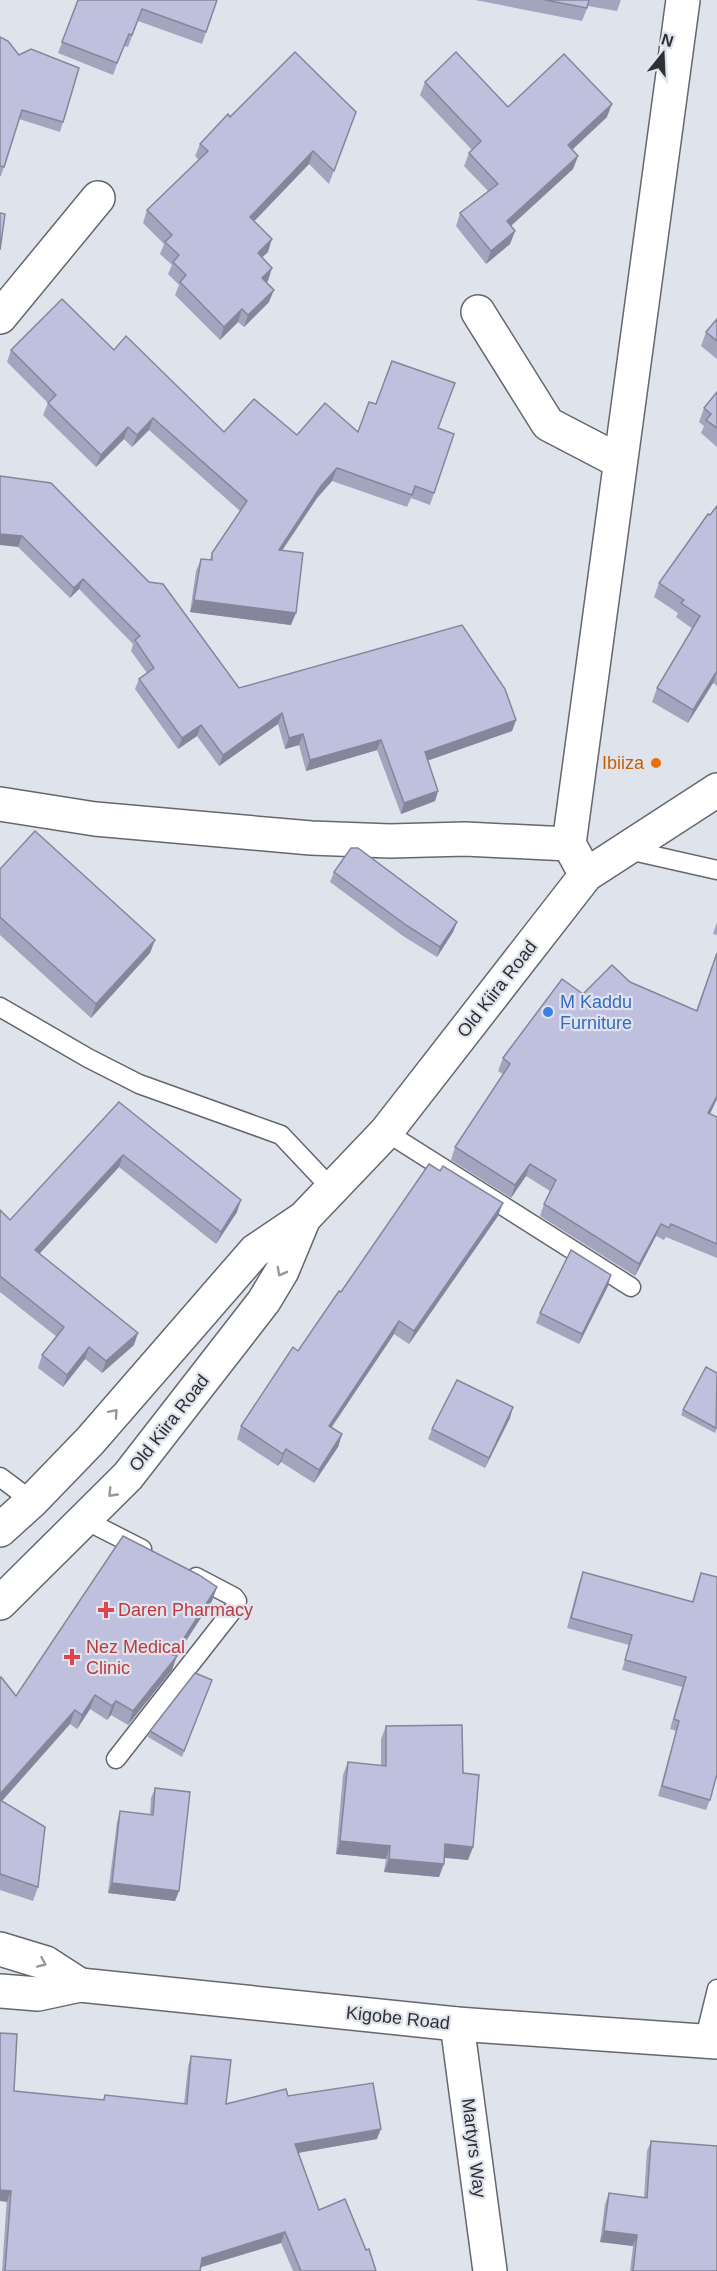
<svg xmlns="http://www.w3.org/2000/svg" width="717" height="2271" viewBox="0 0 717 2271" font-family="Arial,sans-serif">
<rect width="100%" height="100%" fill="#dfe3ec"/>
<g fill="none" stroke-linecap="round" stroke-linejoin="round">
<defs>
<g id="service">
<polyline points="624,849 717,870"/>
<polyline points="0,1007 88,1058 139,1084 281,1135 332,1189"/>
<polyline points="386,1132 631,1287"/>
<polyline points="0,1477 32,1501"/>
<polyline points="85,1520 142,1549"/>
<polyline points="116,1759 236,1606 237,1601 234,1597 196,1577"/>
<polyline points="704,2042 717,1989"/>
</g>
<g id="minor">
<polyline points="478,312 548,424 619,461"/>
<polyline points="0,317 98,198"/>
<polyline points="0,804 95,819 311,838 390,841 465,839 569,844"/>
<polyline points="586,875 569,844 683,0"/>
<polyline points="457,2024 490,2271"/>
</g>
<g id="tertiary">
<polyline points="0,1949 46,1963 80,1985"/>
<polyline points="0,1991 38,1994 80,1985 457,2024 717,2042"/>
</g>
<g id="secondary">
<polyline points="0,1530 32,1501 90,1441 255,1251 304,1218 386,1132 586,875 717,790"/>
<polyline points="0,1603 128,1476 264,1301 282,1271 304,1218"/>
</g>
</defs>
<!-- service casing -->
<use href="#service" stroke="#64676f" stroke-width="21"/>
<!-- minor casing -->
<use href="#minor" stroke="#64676f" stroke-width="36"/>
<!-- tertiary casing -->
<use href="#tertiary" stroke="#64676f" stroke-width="36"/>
<!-- secondary casing -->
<use href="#secondary" stroke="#64676f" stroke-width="36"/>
<!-- service -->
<use href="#service" stroke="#fff" stroke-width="18"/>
<!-- minor -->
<use href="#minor" stroke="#fff" stroke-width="33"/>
<!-- tertiary -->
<use href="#tertiary" stroke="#fff" stroke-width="33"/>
<!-- secondary -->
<use href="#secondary" stroke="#fff" stroke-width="33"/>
</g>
<!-- wall -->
<g fill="#a3a5be">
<polygon points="78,0 217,0 202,44 138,21 128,47 124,46 113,75 58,53"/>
<polygon points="475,0 621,0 617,11 588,6 582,21"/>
<polygon points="0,37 63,122 60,132 19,119 1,176 0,176"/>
<polygon points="425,82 508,107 607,117 572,150 578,156 573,169 511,226 515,231 510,244 486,264 456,226 460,213 488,191 464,166 469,153 472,150 420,95"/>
<polygon points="356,112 329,184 309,164 254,221 268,252 262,257 268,281 266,282 269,302 244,327 238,322 220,340 175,295 179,285 168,274 172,265 160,254 164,244 143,223 147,210 199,160 195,156 200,144 230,117"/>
<polygon points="717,319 717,359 701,346 706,332"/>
<polygon points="11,350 114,350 224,432 297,435 438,428 454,434 430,505 411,498 407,507 332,481 317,498 282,551 291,625 190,612 196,571 201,559 210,560 212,553 240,511 149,430 132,447 124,439 96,467 43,415 48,403 7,362"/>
<polygon points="717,392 717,447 701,433 704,426 699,422 704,408"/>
<polygon points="0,476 239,688 516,720 512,731 428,760 438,791 435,801 401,814 377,750 306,771 299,745 285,749 278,724 219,766 197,736 178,749 135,689 139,679 147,673 131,651 133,644 79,589 70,598 18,547"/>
<polygon points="717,506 717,686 713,683 688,723 652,702 657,688 693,629 676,617 678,613 654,597 659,583"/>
<polygon points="0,869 150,953 91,1018 0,935"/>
<polygon points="334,872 457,922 453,932 437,957 403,936 330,882"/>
<polygon points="717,922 717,935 713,934"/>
<polygon points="717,952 717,1099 710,1114 717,1117 717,1258 666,1237 664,1240 656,1236 635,1276 540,1216 544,1204 550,1191 526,1176 511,1198 451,1160 455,1147 503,1074 498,1071 503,1058 583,994 630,982 696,1011"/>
<polygon points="119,1102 237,1212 216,1244 119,1167 39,1253 134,1345 102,1373 85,1359 63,1387 38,1368 42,1355 57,1337 0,1292 0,1210 10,1220"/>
<polygon points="498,1216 409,1344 394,1334 332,1427 342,1434 338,1447 314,1483 281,1462 278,1466 237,1439 241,1426 298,1351 341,1292"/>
<polygon points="608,1286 579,1344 536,1323 540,1313"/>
<polygon points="683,1410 717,1428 715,1433 681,1415"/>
<polygon points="510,1418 485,1468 428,1439 432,1429"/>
<polygon points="583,1572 692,1602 701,1573 710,1800 706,1810 658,1796 676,1731 670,1729 682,1687 622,1670 629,1645 567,1628 579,1583"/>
<polygon points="217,1587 212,1601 176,1656 172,1670 128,1725 111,1715 107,1720 90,1709 77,1729 70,1724 2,1801 38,1887 33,1901 0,1890 0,1678 16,1696"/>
<polygon points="212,1680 182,1757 148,1737 150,1731"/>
<polygon points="386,1726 463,1773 473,1847 468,1860 444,1858 439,1877 384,1872 386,1859 336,1854 343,1775 348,1762 381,1765 381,1739"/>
<polygon points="155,1788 179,1891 175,1901 108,1893 117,1822 120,1811 150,1815 151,1798"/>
<polygon points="191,2056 226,2104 288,2096 377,2139 298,2153 319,2210 376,2271 293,2271 281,2243 201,2267 200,2271 2,2271 14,2091 103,2100 105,2095 184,2104 188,2067"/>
<polygon points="651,2141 717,2271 630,2271 633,2246 600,2242 605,2204 609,2193 644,2197 647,2151"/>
</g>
<!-- shaded-wall -->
<g fill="#85869b">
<polygon points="612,104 607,117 563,158 568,145"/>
<polygon points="313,151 309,164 246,230 250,217"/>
<polygon points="578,156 573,169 502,234 507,221"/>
<polygon points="515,231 510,244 486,264 491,251"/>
<polygon points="272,239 268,252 253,266 258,253"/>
<polygon points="272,268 268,281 257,291 262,278"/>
<polygon points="274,290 269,302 244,327 248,315"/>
<polygon points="242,309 238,322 220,340 224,327"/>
<polygon points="153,418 149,430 132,447 137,435"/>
<polygon points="128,427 124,439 96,467 101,455"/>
<polygon points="337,468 332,481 317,498 274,562 279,550 321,486"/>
<polygon points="0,534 22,536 18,547 0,545"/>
<polygon points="83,579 79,589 70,598 74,588"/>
<polygon points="194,600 296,613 291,625 190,612"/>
<polygon points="717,671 713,683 688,723 693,710"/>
<polygon points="282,713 278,724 219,766 223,755"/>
<polygon points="516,720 512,731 421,763 425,752"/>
<polygon points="201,725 197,736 178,749 182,738"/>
<polygon points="303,734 299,745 285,749 289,738"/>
<polygon points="381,740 377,750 306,771 310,760"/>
<polygon points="438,791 435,801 401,814 404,803"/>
<polygon points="457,922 453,932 437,957 440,947"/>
<polygon points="155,940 150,953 91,1018 96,1004"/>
<polygon points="717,1096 717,1099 704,1126 708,1113"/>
<polygon points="123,1155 119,1167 31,1263 35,1250"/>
<polygon points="530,1164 526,1176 511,1198 515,1185"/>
<polygon points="241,1200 237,1212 216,1244 221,1232"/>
<polygon points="503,1203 498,1216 409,1344 414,1331"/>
<polygon points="661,1224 656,1236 635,1276 639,1264"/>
<polygon points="611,1275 608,1286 579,1344 582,1334"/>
<polygon points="399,1321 394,1334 324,1438 329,1426"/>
<polygon points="138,1333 134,1345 102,1373 106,1361"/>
<polygon points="89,1347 85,1359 63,1387 67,1375"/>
<polygon points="513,1407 510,1418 485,1468 489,1458"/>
<polygon points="342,1434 338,1447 314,1483 319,1470"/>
<polygon points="286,1449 281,1462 278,1466 283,1454"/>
<polygon points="217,1587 212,1601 174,1659 177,1656 172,1670 128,1725 133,1711 173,1655"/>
<polygon points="95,1695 90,1709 77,1729 82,1715"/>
<polygon points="116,1701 111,1715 107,1720 112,1706"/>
<polygon points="75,1710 70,1724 0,1803 0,1794"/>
<polygon points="340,1841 390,1846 386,1859 336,1854"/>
<polygon points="445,1844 473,1847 468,1860 440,1857"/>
<polygon points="389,1859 444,1864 439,1877 384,1872"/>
<polygon points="112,1883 179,1891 175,1901 108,1893"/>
<polygon points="381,2129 377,2139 291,2154 295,2144"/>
<polygon points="0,2190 11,2191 7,2202 0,2201"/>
<polygon points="604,2231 637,2235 633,2246 600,2242"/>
<polygon points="285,2232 281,2243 198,2268 202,2258"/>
</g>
<!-- building -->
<g fill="#bec0dd" stroke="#85869b" stroke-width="1.5">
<polygon points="78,0 217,0 206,32 142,9 132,35 129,34 117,63 62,42"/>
<polygon points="545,0 589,0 587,8"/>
<polygon points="0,37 8,41 19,55 31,49 79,68 63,122 22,110 4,167 0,166"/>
<polygon points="295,52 356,112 334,171 313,151 250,217 272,239 258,253 272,268 262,278 274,290 248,315 242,309 224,327 180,282 186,275 173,262 179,255 165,242 172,235 147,210 208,151 200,144 228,114 230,117"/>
<polygon points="456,52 508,107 564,54 612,104 568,145 578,156 507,221 515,231 491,251 460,213 498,184 469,153 481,141 425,82"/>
<polygon points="0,213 5,214 0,250"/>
<polygon points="62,299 114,350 126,336 224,432 254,399 297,435 325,403 358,432 369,402 376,404 392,361 455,383 438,428 454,434 434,493 415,486 412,495 337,468 321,486 279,550 303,553 296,613 194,600 201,559 212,560 212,553 247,501 153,418 137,435 128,427 101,455 48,403 56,395 11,350"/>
<polygon points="717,319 717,341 706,332"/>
<polygon points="717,392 717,428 706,420 711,414 704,408"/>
<polygon points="0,476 51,483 149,582 163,584 239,688 462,625 505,689 516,720 425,752 438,791 404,803 381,740 310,760 303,734 289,738 282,713 223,755 201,725 182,738 139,679 154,668 135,640 140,636 83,579 74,588 22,536 0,534"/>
<polygon points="717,506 717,671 693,710 657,688 700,616 681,603 684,600 659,583 708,514 710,515"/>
<polygon points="35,831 155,940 96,1004 0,917 0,869"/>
<polygon points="351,848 358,848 457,922 440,947 406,925 334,872"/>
<polygon points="717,953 717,1096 708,1113 717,1117 717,1244 671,1224 669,1228 661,1224 639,1264 544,1204 556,1180 530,1164 515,1185 455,1147 510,1064 503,1058 562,979 583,994 612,965 630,982 697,1011"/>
<polygon points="119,1102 241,1200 221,1232 123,1155 35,1250 138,1333 106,1361 89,1347 67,1375 42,1355 64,1327 0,1276 0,1210 10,1220"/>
<polygon points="429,1164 440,1171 443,1166 503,1203 414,1331 399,1321 329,1426 342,1434 319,1470 286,1449 283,1454 241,1426 293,1347 298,1351 339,1291 341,1292"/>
<polygon points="571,1250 611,1275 582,1334 540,1313"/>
<polygon points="706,1367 717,1373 716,1428 683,1410"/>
<polygon points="457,1380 513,1407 489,1458 432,1429"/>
<polygon points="123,1536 199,1575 217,1587 173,1655 177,1656 133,1711 116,1701 112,1706 95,1695 82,1715 75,1710 0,1794 0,1678 1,1677 16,1696"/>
<polygon points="583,1572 693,1602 701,1573 717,1577 717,1774 710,1800 662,1786 679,1721 674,1719 686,1677 625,1660 632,1635 571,1618"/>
<polygon points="195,1673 212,1680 184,1751 150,1731"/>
<polygon points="462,1725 463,1773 479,1775 473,1847 445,1844 444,1864 389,1859 390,1846 340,1841 348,1762 386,1766 386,1726"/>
<polygon points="155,1788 190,1792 179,1891 112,1883 120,1811 153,1815"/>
<polygon points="0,1800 45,1827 38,1887 0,1874"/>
<polygon points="0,2033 17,2034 14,2091 104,2100 105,2095 187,2104 191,2056 231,2060 226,2104 286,2089 288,2096 373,2083 381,2129 295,2144 319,2210 345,2199 366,2250 369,2249 376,2271 301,2271 285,2232 202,2258 200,2271 5,2271 11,2191 0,2190"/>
<polygon points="651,2141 717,2146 717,2271 633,2271 637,2235 604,2231 609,2193 647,2198"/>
</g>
<!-- one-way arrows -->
<defs><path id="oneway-chevron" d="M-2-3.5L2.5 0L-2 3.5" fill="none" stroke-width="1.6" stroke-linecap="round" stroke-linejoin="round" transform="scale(1.5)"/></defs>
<g stroke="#97989a">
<use href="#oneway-chevron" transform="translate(281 1272) rotate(118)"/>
<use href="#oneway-chevron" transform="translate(114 1413) rotate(-49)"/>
<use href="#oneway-chevron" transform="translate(112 1493) rotate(134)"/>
<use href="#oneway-chevron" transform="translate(42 1963) rotate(24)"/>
</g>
<!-- markers -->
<circle fill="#e8710a" stroke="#dfe3ec" stroke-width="2" cx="656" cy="763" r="6"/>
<circle fill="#3f7fe0" stroke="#dfe3ec" stroke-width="2" cx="548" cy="1012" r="6"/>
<g fill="#e0444e" stroke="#dfe3ec" stroke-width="2">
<path d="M103 1601h6v6h6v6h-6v6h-6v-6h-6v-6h6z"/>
<path d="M69 1648h6v6h6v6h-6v6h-6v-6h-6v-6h6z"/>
</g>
<g text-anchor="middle" stroke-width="4.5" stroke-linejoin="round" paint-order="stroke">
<!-- food labels -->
<g font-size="18" fill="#c56008" stroke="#dfe3ec" text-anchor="end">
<text x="644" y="769">Ibiiza</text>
</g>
<!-- street labels -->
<g font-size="18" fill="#2f3034" stroke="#dfe3ec">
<text transform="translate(497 989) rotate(-52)" y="6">Old Kiira Road</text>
<text transform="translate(169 1423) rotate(-52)" y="6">Old Kiira Road</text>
<text transform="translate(398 2018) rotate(6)" y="6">Kigobe Road</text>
<text transform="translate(474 2148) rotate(83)" y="6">Martyrs Way</text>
</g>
<!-- shop labels -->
<g font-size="18" fill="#366cbe" stroke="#dfe3ec" text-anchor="start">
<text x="560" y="1008">M Kaddu<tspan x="560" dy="21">Furniture</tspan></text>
</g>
<!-- health labels -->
<g font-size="18" fill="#be3a42" stroke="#dfe3ec" text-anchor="start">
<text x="118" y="1616">Daren Pharmacy</text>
<text x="86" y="1653">Nez Medical<tspan x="86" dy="21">Clinic</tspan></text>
</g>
</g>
<!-- north arrow -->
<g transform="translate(663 54) rotate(18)" stroke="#dfe3ec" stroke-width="4.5" paint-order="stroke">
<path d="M0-4.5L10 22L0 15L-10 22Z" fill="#2f3034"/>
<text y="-9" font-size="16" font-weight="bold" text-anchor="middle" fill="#2f3034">N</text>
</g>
</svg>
